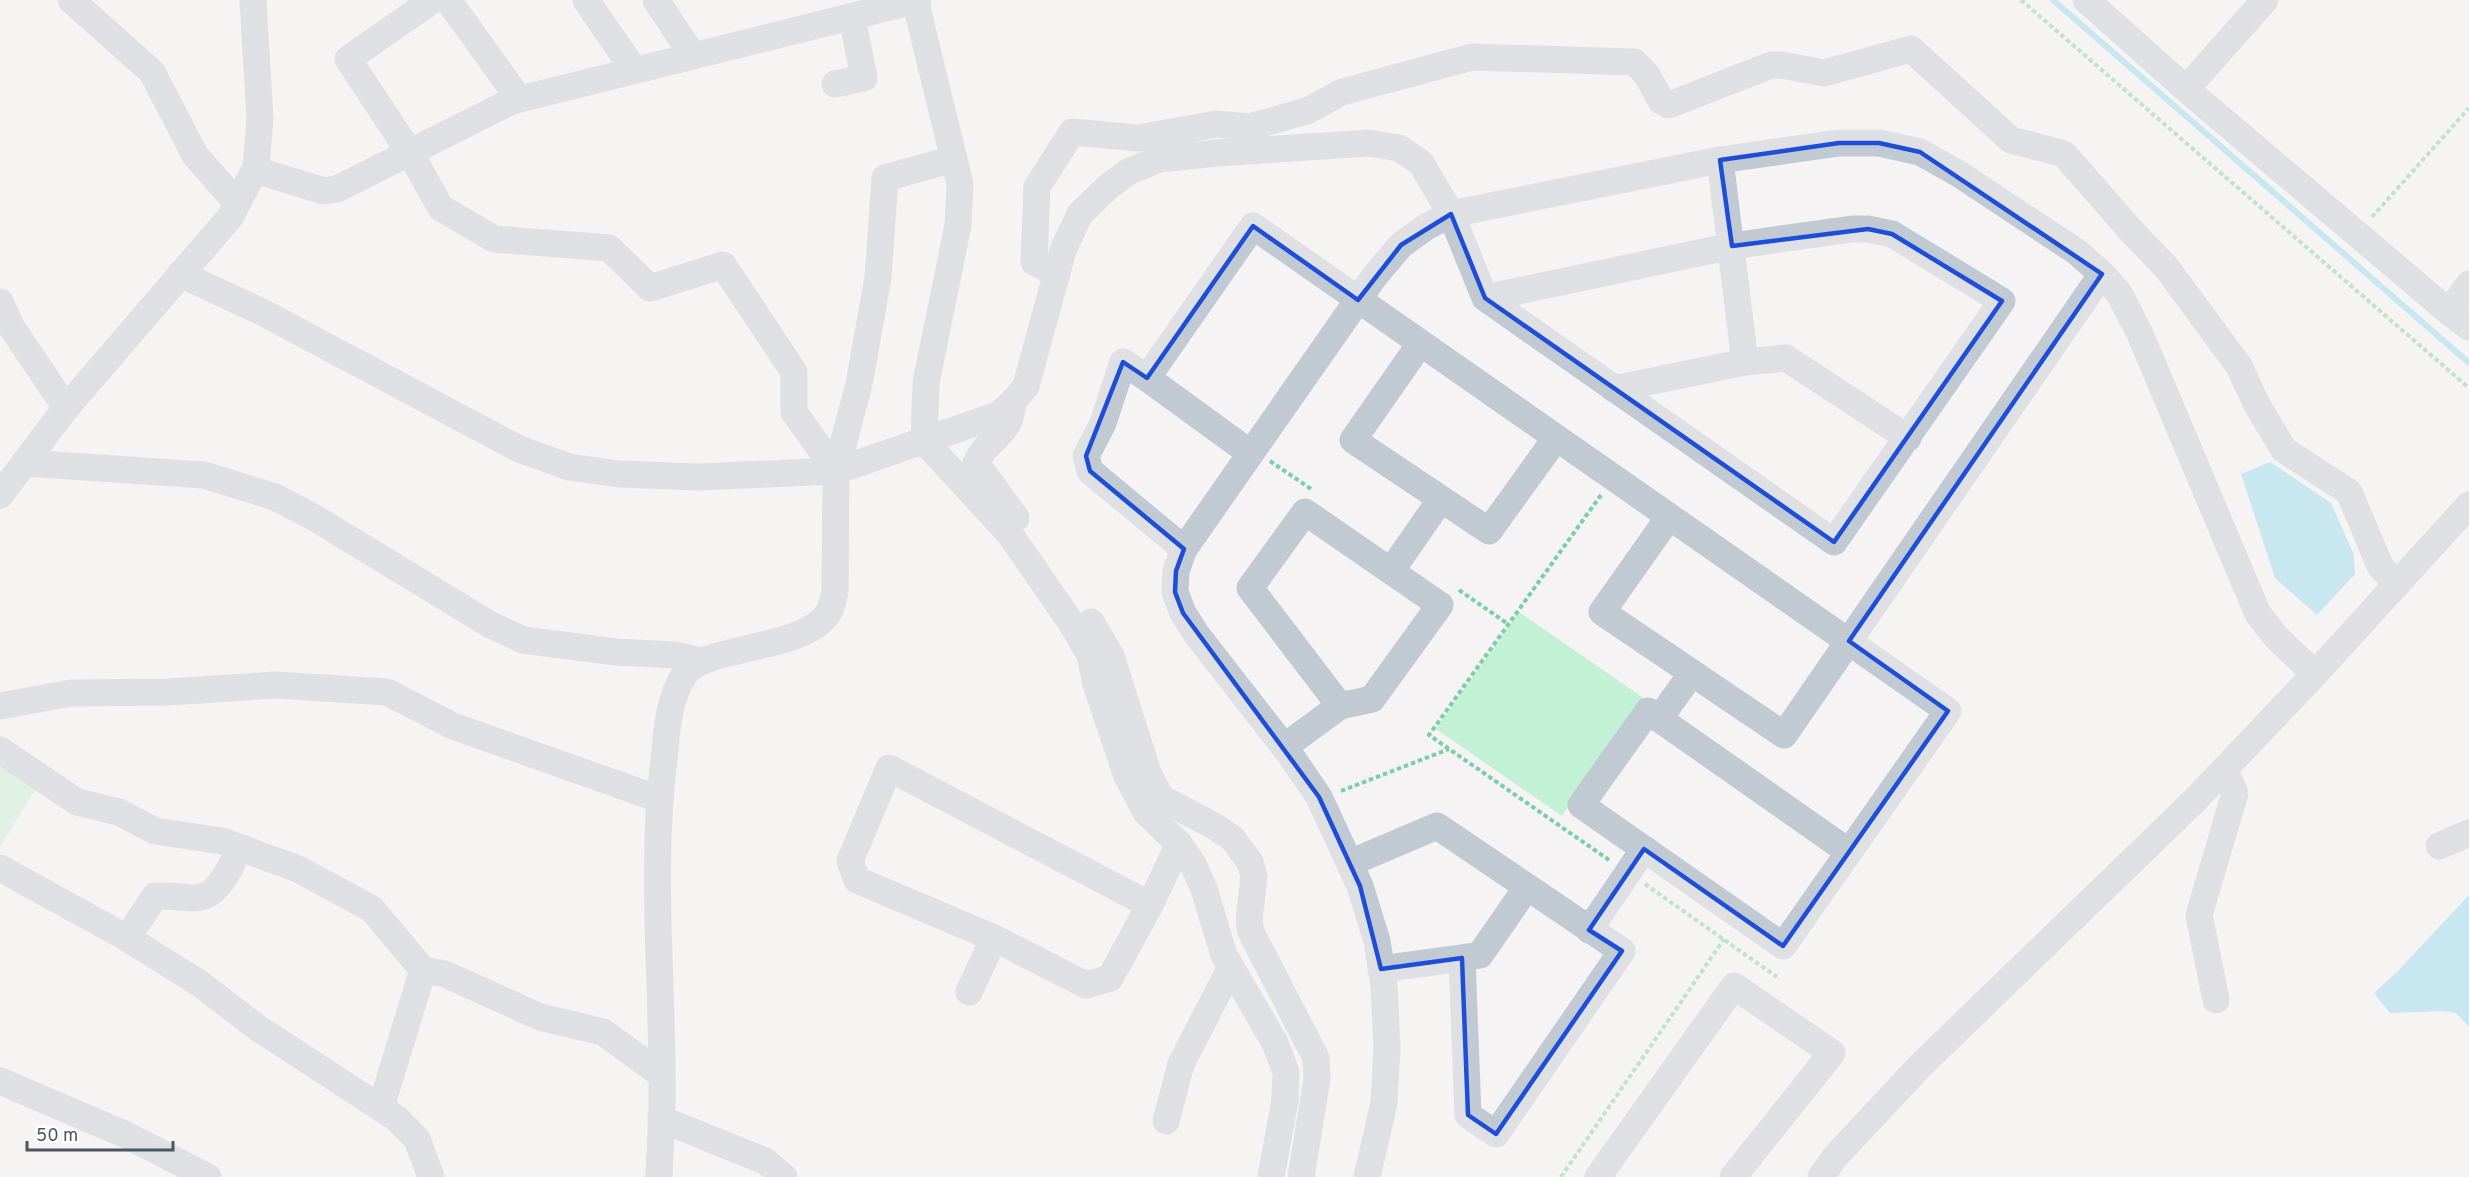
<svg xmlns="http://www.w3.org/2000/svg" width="2469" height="1177" viewBox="0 0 2469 1177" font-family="Overpass,sans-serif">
<rect width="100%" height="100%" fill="#f5f3f3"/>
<!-- green -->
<g fill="#c3f1d5">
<polygon points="1519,612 1645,699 1562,816 1436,729"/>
<polygon points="0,756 41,780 0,847"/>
</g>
<!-- water -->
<g fill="#90daee">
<polygon points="2270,462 2331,503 2354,555 2355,574 2317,615 2275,578 2241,474"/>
<polygon points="2469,895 2469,1027 2456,1013 2443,1011 2390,1013 2374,993 2395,974"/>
</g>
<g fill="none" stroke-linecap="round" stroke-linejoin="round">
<!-- stream -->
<polyline stroke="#90daee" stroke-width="6" points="2053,0 2469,363"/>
<!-- path -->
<g stroke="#7ad0a6" stroke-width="4" stroke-dasharray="4.5 3" stroke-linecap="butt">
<polyline points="2021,0 2469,388"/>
<polyline points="2372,217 2469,108"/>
<polyline points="1270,461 1311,489"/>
<polyline points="1601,495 1429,735 1609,860"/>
<polyline points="1459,590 1508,624"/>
<polyline points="1341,791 1449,749"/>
<polyline points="1645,884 1777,977"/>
<polyline points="1561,1177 1724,939"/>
</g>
<!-- minor -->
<g stroke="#c1cad2" stroke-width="27">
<polyline points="71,0 152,72 195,155 237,203"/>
<polyline points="433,0 348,59 410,153 441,208 494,239 609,248 650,288 723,265 794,372 794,412 836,471"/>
<polyline points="448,0 519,99"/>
<polyline points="586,0 634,70"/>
<polyline points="656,0 693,56"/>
<polyline points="915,0 960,184 958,225 926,383 924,441 1009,533 1070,621 1090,655 1096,684 1127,776 1146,812 1179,844 1193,864 1204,889 1224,955 1275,1043 1286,1072 1285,1100 1271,1177"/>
<polyline points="2086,0 2186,89 2449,312 2469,327"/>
<polyline points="835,84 864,78 852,17"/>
<polyline points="2186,89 2265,0"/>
<polyline points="255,170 324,191 337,189 512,101 918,0"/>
<polyline points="180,274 262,312 519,449 569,467 619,474 698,477 836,471 998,415 1013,402 1026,386 1063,250 1080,214 1108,187 1128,172 1159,159 1217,153 1369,143 1399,148 1421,163 1451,214 1485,298 1834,542 2002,301 1892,234 1868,229 1852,229 1732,246 1485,298"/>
<polyline points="1057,274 1034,262 1037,187 1072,132 1138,138 1216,124 1249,127 1307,111 1342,92 1472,57 1634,62 1647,75 1661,101 1669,105 1771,65 1782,65 1824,73 1911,49 2011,140 2064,154 2134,234 2166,267 2239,366 2257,405 2284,450 2349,492 2380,566 2397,584"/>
<polyline points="0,302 12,328 66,408"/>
<polyline points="2449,312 2469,284"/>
<polyline points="1420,344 1353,440 1489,531 1556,438"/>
<polyline points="1745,362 1786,358 1908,438"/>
<polyline points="1147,378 1250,453"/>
<polyline points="1614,389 1745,362 1720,160"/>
<path d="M 1013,403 C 1010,438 989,435 976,463 L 1016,518"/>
<polyline points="25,463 204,475 275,497 315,518 489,624 523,640 616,652 675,655 701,661"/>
<polyline points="0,495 66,408 231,216 256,167 260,119 253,0"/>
<polyline points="1669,517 1602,612 1784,735 2102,274"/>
<polyline points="1184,549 1090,471 1086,456 1103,423 1123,362 1147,378 1253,226 1948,711 1783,946 1581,805 1648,711 1849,852"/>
<polyline points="1391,571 1441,499"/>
<polyline points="1091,622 1111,656 1148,773 1161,798 1214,826 1232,838 1250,862 1254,876 1249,921 1251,932 1316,1058 1317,1079 1301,1177"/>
<polyline points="0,706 72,693 169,692 275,685 387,692 453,726 659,799"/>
<polyline points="1659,719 1692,673"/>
<polyline points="1284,747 1340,706 1372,699 1440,605 1305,512 1250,588 1340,706"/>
<polyline points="0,750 77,802 119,812 155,831 222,841 298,869 372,909 423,970 445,974 540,1017 603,1032 662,1075"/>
<polyline points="2439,846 2469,833"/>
<polyline points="1350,863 1437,826 1622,951 1496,1134 1468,1115 1462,958 1381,969"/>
<polyline points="0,868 127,938 199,983 258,1028 396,1118 417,1139 431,1177"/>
<polyline points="1150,905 889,768 850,861 857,880 994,938 1086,985 1110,978 1150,905 1179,844"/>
<polyline points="1589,930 1644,849"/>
<path d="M 127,938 L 155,896 C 200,896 208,909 232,864"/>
<polyline points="1462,958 1480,955 1527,887"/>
<polyline points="969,992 994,938"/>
<polyline points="2216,1000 2199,915 2235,793 2224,770"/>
<polyline points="0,1081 124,1134 208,1177"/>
<polyline points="381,1107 423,970"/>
<polyline points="661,1119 765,1161 784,1177"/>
<polyline points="1166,1121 1181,1064 1231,967"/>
<path d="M 659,1177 C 660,1150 662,1122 662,1095 C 663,983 650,870 664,759 C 667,730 668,701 684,675 C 704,644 808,652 830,610 C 832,605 833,598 835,593 L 836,471 L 859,384 L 878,278 L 885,178 L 953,159"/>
<polyline points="1367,1177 1384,1103 1387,1048 1384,986 1377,941 1360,886 1319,797 1289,753 1197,635 1183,613 1175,592 1176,571 1184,549 1374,277 1401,245 1426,227 1451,214 1720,160 1839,143 1879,143 1920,152 1959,174 2077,252 2102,274 2119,293 2140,334 2258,614 2277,638 2315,674"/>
<polyline points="1598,1177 1734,986 1832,1053 1733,1177"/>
<polyline points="1821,1177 1835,1157 1920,1066 2195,800 2315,674 2469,505"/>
</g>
</g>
<!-- marked area -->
<path d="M0 0H2469V1177H0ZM 1839,143 L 1879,143 L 1920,152 L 2102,274 L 1849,641 L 1948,711 L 1783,946 L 1644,849 L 1589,930 L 1622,951 L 1496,1134 L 1468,1115 L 1462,958 L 1381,969 L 1360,886 L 1319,797 L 1183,613 L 1175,592 L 1176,571 L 1184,549 L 1090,471 L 1086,456 L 1123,362 L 1147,378 L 1253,226 L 1358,300 L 1401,245 L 1451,214 L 1485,298 L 1834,542 L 2002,301 L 1892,234 L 1868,229 L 1732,246 L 1720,160 Z" fill="#f5f3f3" fill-opacity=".55" fill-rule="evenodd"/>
<path fill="none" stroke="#1d4ed8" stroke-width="4.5" stroke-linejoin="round" d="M 1839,143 L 1879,143 L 1920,152 L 2102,274 L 1849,641 L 1948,711 L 1783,946 L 1644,849 L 1589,930 L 1622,951 L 1496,1134 L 1468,1115 L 1462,958 L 1381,969 L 1360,886 L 1319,797 L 1183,613 L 1175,592 L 1176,571 L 1184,549 L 1090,471 L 1086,456 L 1123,362 L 1147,378 L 1253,226 L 1358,300 L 1401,245 L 1451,214 L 1485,298 L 1834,542 L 2002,301 L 1892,234 L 1868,229 L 1732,246 L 1720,160 Z"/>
<!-- scale -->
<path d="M27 1141v9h146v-9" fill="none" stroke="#4a5661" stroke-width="3"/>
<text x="36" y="1141" font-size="18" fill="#4a5661" stroke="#ffffff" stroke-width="4.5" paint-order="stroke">50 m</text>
</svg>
